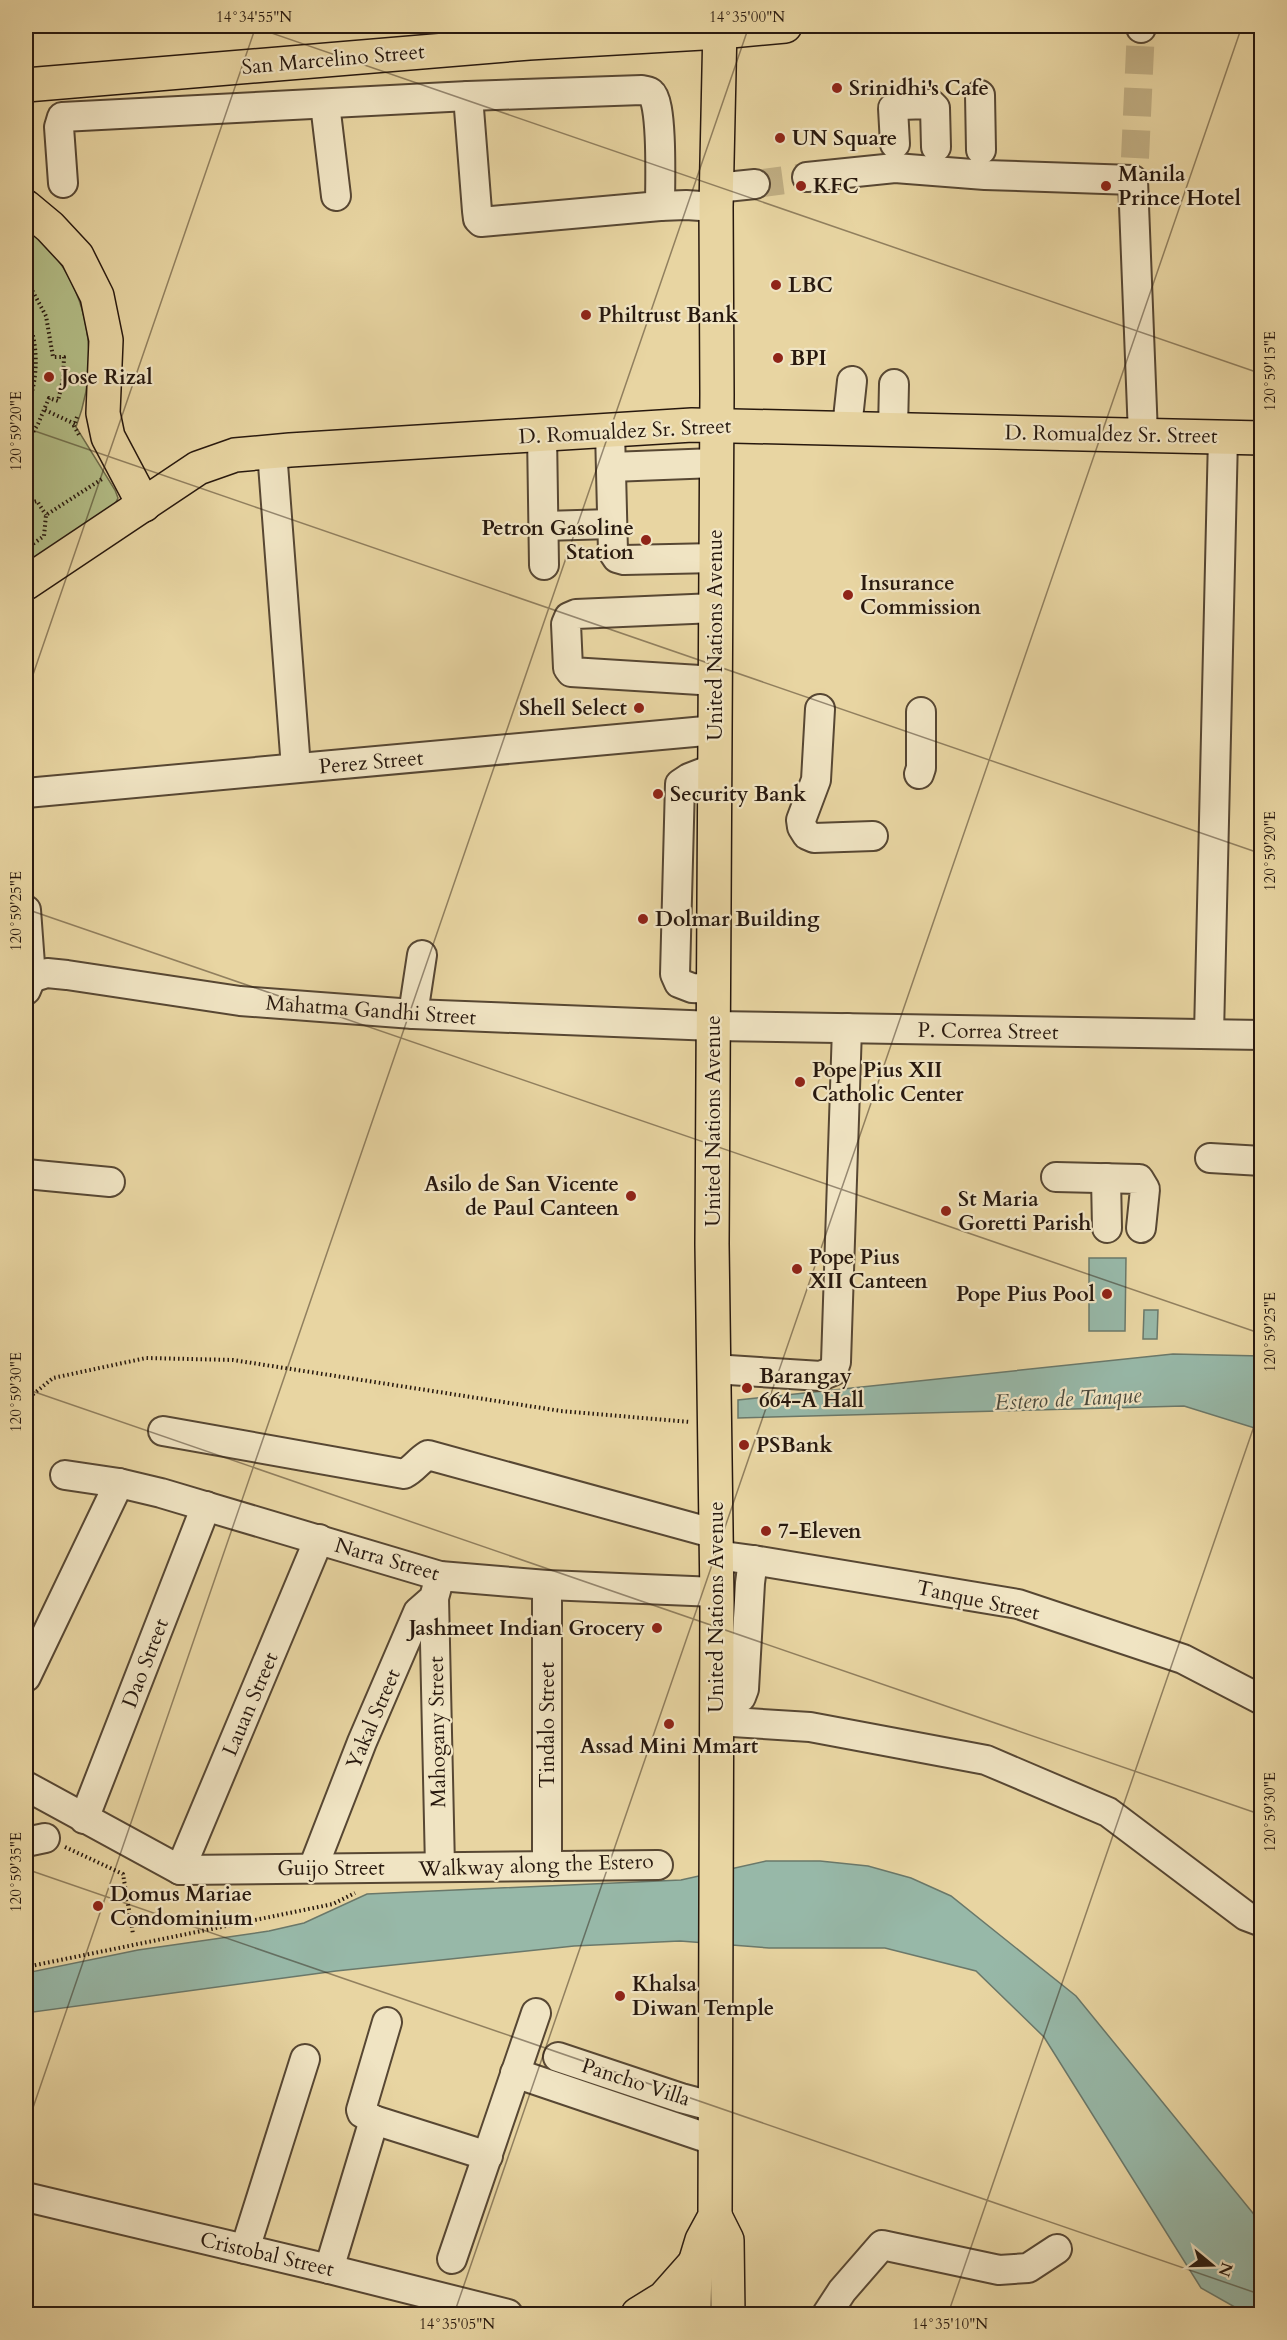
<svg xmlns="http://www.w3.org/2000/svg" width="1287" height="2340" viewBox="0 0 1287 2340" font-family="Cardo,serif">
<rect width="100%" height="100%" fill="#e8d5a2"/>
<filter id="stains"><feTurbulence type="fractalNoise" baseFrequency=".00333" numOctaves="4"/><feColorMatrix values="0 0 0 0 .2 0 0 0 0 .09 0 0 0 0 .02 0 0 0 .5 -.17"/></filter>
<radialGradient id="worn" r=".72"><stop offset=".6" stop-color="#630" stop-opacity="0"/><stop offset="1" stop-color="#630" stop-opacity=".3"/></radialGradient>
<!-- green -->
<path fill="#b3be87" stroke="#6d6b4a" stroke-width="1.5" d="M 26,227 C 88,276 103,355 76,427 L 115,490 L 118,498 L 114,506 L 26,564 Z"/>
<!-- water -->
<g fill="#97b8a8" stroke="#6a786a" stroke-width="1.5">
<polygon points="1089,1258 1126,1258 1125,1331 1089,1331"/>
<polygon points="1144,1310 1158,1310 1157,1339 1143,1339"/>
<polygon points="1173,1354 1261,1356 1261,1430 1184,1406 738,1418 738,1400"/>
<polygon points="766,1861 820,1861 868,1866 911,1878 951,1896 1076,1996 1261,2223 1261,2314 1247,2314 1201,2288 1044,2037 976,1971 885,1948 769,1948 680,1941 574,1946 336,1971 26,2013 26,1973 138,1950 269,1931 304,1923 367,1894 681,1880"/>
</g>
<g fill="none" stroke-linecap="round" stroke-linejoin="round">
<!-- minor-tunnel -->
<g stroke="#c1af84" stroke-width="28" stroke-dasharray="28 14" stroke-linecap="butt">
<polyline points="1135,158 1141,28"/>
<polyline points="755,184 807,177"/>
</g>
<defs>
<g id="minor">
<polyline points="1141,28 1141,26"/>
<polyline points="980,95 981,150"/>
<polyline points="468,96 477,211 478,219 481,222 660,206 686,205 716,207"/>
<polyline points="325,104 336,196"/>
<polyline points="895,144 893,108 899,105 931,104 935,108 936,147"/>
<polyline points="807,177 895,168 985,175 1133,180 1143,435"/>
<path d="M 63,183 L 59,127 L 62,117 L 468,96 L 642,90 C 645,91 649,91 651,93 C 663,102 660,188 660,206"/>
<polyline points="716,188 755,184"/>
<polyline points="847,428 852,381"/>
<polyline points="893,429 894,384"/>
<polyline points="610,431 613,552 617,558 624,560 716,558"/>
<polyline points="542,434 544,565"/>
<polyline points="272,451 296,768"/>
<polyline points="611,467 715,463"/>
<polyline points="544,526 611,524"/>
<polyline points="715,608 576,614 569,617 566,624 568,668 571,672 716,681"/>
<polyline points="820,709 816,780 801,820 802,827 807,835 814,838 873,836"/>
<polyline points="919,774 921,768 921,712"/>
<polyline points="26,793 716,730"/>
<polyline points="26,910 31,978 26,990"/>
<polyline points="31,978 47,973 67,975 240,1001 413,1014 714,1026 1262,1035"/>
<polyline points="714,989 692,988 679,983 675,974 680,784 689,778 715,768"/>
<polyline points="413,1014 422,955"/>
<polyline points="1209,1034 1223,437"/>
<polyline points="1210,1158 1262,1161"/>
<polyline points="26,1174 110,1182"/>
<polyline points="1056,1177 1139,1179 1145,1189 1141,1228"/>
<polyline points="1106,1178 1107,1228"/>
<polyline points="713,1369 821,1376 833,1371 836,1362 847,1028"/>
<path d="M 163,1431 L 404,1474 C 414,1469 418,1461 428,1455 L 716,1534"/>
<polyline points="65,1475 119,1483 161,1493 440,1576 547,1585 716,1592"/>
<polyline points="716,1555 753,1560 1018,1604 1183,1659 1262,1700"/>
<polyline points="547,1585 547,1866"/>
<polyline points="434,1598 440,1867"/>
<polyline points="26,1677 119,1483"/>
<polyline points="716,1703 741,1697 744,1689 750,1583 753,1560"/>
<polyline points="716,1721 810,1727 986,1760 1108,1812 1246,1916 1262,1922"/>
<polyline points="26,1786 180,1870 658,1865"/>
<polyline points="84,1819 206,1506"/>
<polyline points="26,1842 45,1838"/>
<polyline points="313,1868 362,1742 418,1612 434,1598 440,1576"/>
<polyline points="180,1870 319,1539"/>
<polyline points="387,2022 361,2110 362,2113 374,2120 488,2156"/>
<polyline points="558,2057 681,2098 715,2107"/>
<polyline points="515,2073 716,2141"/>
<polyline points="26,2197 329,2269 508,2314"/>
<polyline points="245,2249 305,2059"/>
<polyline points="452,2259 536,2013"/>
<polyline points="329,2269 374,2120"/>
<polyline points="827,2314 842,2291 882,2245 999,2270 1028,2268 1057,2249"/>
</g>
<g id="major">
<polyline points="26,85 529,43 720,32 785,26"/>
<polyline points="26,207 50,227 77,256 97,296 106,340 103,413 108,437 144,505"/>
<polyline points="26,583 198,468 235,455 290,450 692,425 1262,438"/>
<polyline points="715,2216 727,2240 728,2314"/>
<polyline points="638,2314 664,2298 695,2263"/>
<polyline points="694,2314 695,2263 702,2240 715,2216 717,1601 712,1244 717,394 716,207 720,26"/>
</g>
</defs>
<!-- minor casing -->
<use href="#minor" stroke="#574733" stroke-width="32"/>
<!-- major casing -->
<use href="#major" stroke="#27180e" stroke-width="36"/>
<!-- path -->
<g stroke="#27180e" stroke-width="4" stroke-dasharray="1.5 3" stroke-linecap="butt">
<polyline points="26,279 46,316 53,357 64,357 63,379 58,401 49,398 38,424 26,444"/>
<path d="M 26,314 C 39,344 39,379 26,409"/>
<polyline points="45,410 75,424"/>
<polyline points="77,417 74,426 79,435"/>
<polyline points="26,504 37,501 46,515"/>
<polyline points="26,523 29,529"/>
<polyline points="26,549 44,536 46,515 102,479"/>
<polyline points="26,1400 53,1378 146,1358 233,1360 561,1411 690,1422"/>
<polyline points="65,1847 123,1874 133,1934"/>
<polyline points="26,1967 333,1904 355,1893"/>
</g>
<!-- minor -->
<use href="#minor" stroke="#f0e4c3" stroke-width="28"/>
<!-- major -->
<use href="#major" stroke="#e8d5a2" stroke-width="33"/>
</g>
<!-- ticks -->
<path fill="none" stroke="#27180e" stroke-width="1.5" stroke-opacity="0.45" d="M 251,26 L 1262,374M 26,428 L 1262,854M 26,695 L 256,26M 26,909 L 1262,1334M 26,1389 L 1262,1815M 26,1869 L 1262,2295M 26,2128 L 749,26M 454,2314 L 1242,26M 948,2314 L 1262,1403"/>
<!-- markers -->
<g fill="#8f2418" stroke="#f0e4c3" stroke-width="2">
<circle cx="837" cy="88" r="6"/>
<circle cx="780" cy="138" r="6"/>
<circle cx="801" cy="186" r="6"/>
<circle cx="1106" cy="186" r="6"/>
<circle cx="776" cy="285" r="6"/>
<circle cx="586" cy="315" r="6"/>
<circle cx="778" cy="358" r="6"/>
<circle cx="49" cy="377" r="6"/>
<circle cx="646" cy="540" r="6"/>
<circle cx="848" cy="595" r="6"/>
<circle cx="639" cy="708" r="6"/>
<circle cx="658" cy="794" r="6"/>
<circle cx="643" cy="919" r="6"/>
<circle cx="800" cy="1082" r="6"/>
<circle cx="631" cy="1196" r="6"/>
<circle cx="946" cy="1211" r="6"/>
<circle cx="797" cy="1269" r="6"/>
<circle cx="1107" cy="1294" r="6"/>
<circle cx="747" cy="1388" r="6"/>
<circle cx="744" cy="1445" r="6"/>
<circle cx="766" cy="1531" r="6"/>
<circle cx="657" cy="1628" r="6"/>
<circle cx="669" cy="1724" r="6"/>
<circle cx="98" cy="1906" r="6"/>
<circle cx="620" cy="1996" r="6"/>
</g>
<g text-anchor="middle" stroke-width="4.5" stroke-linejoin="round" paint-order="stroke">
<!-- street labels -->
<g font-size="21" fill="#27180e" stroke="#f0e4c3">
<text transform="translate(333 59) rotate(-5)" y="7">San Marcelino Street</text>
<text transform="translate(625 431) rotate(-3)" y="7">D. Romualdez Sr. Street</text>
<text transform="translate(1111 434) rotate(1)" y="7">D. Romualdez Sr. Street</text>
<text transform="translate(715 635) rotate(-90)" y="7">United Nations Avenue</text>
<text transform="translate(371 762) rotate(-5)" y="7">Perez Street</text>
<text transform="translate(371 1010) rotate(4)" y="7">Mahatma Gandhi Street</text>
<text transform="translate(988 1031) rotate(1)" y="7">P. Correa Street</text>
<text transform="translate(713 1121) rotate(-90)" y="7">United Nations Avenue</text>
<text transform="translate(387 1559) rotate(16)" y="7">Narra Street</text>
<text transform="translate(978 1600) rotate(12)" y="7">Tanque Street</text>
<text transform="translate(716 1607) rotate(-90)" y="7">United Nations Avenue</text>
<text transform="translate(145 1663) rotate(-69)" y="7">Dao Street</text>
<text transform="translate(250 1704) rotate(-67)" y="7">Lauan Street</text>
<text transform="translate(373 1719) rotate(-67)" y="7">Yakal Street</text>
<text transform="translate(547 1725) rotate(-90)" y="7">Tindalo Street</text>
<text transform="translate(437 1732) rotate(-91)" y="7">Mahogany Street</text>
<text transform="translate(536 1865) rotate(-2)" y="7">Walkway along the Estero</text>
<text x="331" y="1875">Guijo Street</text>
<text transform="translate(636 2082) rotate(18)" y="7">Pancho Villa</text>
<text transform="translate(267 2254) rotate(13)" y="7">Cristobal Street</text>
</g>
<!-- poi labels -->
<g font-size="21" font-weight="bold" fill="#27180e" stroke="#f0e4c3" text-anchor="start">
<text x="849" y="95">Srinidhi's Cafe</text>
<text x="792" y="145">UN Square</text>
<text x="1118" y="181">Manila<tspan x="1118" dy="24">Prince Hotel</tspan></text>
<text x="813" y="193">KFC</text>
<text x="788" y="292">LBC</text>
<text x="598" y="322">Philtrust Bank</text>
<text x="790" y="365">BPI</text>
<text x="61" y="384">Jose Rizal</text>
<text x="634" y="535" text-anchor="end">Petron Gasoline<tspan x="634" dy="24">Station</tspan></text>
<text x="860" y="590">Insurance<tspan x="860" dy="24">Commission</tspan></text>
<text x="627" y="715" text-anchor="end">Shell Select</text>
<text x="670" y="801">Security Bank</text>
<text x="655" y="926">Dolmar Building</text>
<text x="812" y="1077">Pope Pius XII<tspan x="812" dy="24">Catholic Center</tspan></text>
<text x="619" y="1191" text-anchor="end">Asilo de San Vicente<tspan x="619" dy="24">de Paul Canteen</tspan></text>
<text x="958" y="1206">St Maria<tspan x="958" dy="24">Goretti Parish</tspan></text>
<text x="809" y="1264">Pope Pius<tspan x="809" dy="24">XII Canteen</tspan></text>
<text x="1095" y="1301" text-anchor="end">Pope Pius Pool</text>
<text x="759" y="1383">Barangay<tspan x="759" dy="24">664-A Hall</tspan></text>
<text x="756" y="1452">PSBank</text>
<text x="778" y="1538">7-Eleven</text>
<text x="645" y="1635" text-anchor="end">Jashmeet Indian Grocery</text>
<text x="669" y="1753" text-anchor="middle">Assad Mini Mmart</text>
<text x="110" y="1901">Domus Mariae<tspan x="110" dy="24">Condominium</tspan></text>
<text x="632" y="1991">Khalsa<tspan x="632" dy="24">Diwan Temple</tspan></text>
</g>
<!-- water labels -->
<g font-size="22" font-style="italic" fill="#49483c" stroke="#f0e4c3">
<text transform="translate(1068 1398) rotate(-3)" y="8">Estero de Tanque</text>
</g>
</g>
<!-- margin -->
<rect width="1287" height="2340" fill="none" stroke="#e8d5a2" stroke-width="66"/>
<!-- north arrow -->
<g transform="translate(1212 2265) rotate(109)" stroke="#f0e4c3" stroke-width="4.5" paint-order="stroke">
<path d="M0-4.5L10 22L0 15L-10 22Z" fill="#27180e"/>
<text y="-9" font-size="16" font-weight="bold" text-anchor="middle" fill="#27180e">N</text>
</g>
<rect x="33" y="33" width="1221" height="2274" fill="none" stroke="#27180e" stroke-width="2"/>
<g font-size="15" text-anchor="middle" fill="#27180e">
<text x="254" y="22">14°34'55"N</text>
<text x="747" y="22">14°35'00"N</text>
<text transform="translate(1270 371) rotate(-90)" y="5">120°59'15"E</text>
<text transform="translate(16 431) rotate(-90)" y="5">120°59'20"E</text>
<text transform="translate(1270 851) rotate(-90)" y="5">120°59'20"E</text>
<text transform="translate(16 911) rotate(-90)" y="5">120°59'25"E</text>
<text transform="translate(1270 1332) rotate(-90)" y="5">120°59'25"E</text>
<text transform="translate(16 1392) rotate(-90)" y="5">120°59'30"E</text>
<text transform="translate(1270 1812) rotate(-90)" y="5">120°59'30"E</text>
<text transform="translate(16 1872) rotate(-90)" y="5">120°59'35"E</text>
<text x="457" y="2329">14°35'05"N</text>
<text x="950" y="2329">14°35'10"N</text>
</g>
<rect width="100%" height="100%" filter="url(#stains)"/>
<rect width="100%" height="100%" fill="url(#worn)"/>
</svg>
